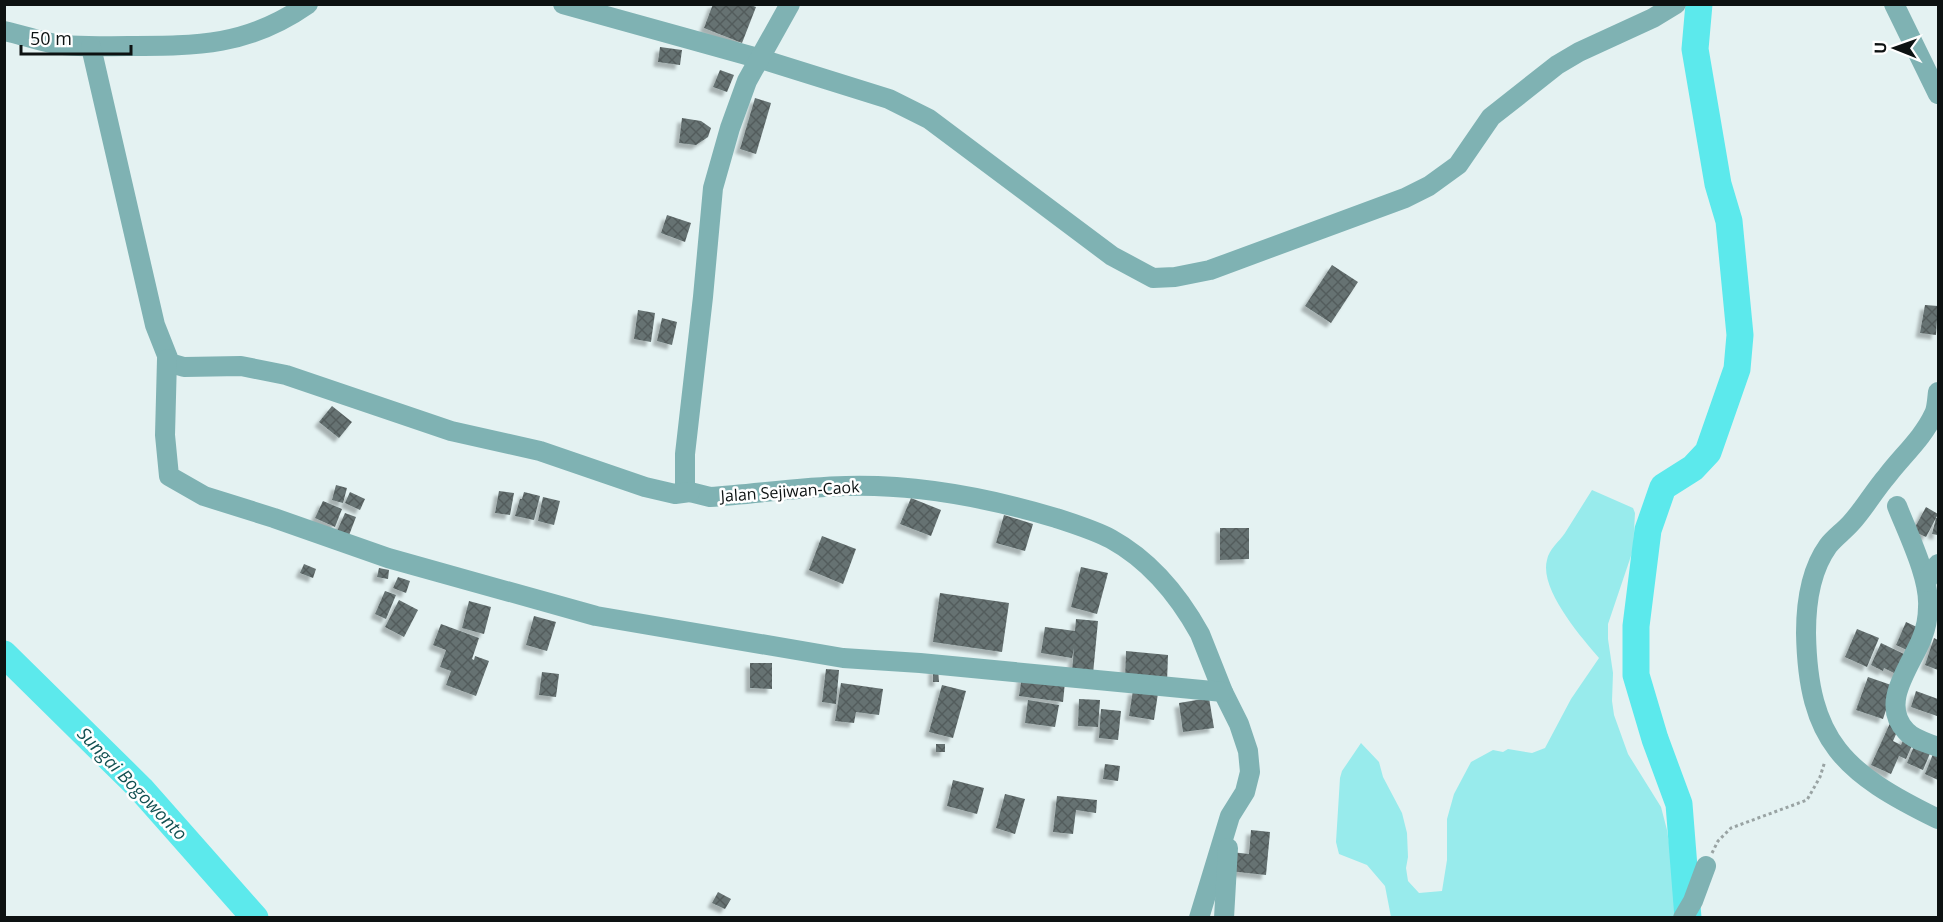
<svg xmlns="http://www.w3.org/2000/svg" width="1943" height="922" viewBox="0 0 1943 922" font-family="'Open Sans',sans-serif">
<defs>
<pattern id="building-cross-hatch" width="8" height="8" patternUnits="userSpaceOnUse" patternTransform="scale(1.5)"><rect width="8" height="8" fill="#667272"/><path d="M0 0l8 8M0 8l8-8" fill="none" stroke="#525c5c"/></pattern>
<filter id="shadow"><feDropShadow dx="-4.5" dy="4.5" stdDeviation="1.5" flood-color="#0004"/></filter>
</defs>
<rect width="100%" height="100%" fill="#e4f2f2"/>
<!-- grass -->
<path fill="#98ebec" d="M 1592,490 L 1633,508 L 1635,513 L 1633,550 L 1608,624 L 1608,639 L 1613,673 L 1612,701 L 1614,715 L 1628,754 L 1661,807 L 1667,830 L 1676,888 L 1674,917 L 1391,917 L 1385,886 L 1367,865 L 1339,854 L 1336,842 L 1340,778 L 1342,771 L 1361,743 L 1379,762 L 1383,777 L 1402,813 L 1407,833 L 1408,857 L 1406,868 L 1408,881 L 1419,893 L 1442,891 L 1447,860 L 1447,819 L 1454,794 L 1471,762 L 1493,750 L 1503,752 L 1508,749 L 1532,753 L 1545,748 L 1571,699 L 1599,658 C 1581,637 1539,589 1547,560 C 1549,549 1559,542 1565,533 C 1574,519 1583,504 1592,490 Z"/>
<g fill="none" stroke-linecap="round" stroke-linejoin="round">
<!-- river -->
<g stroke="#5ce9ec" stroke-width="27">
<polyline points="4,654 141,789 255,918"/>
<polyline points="1688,918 1679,804 1655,739 1636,675 1636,626 1648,530 1663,487 1693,468 1708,452 1737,369 1740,335 1729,221 1718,184 1695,49 1699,4"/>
</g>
</g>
<!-- building -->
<g fill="url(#building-cross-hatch)" filter="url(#shadow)">
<polygon points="713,4 748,4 756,7 742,43 704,28"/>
<polygon points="660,47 682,50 680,65 658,62"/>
<polygon points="720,70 734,75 727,92 713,87"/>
<polygon points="755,98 771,103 756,154 740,149"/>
<polygon points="682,118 701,121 711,128 708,137 696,145 679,143"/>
<polygon points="667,215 691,223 685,242 661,233"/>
<polygon points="1332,265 1358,282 1331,323 1305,306"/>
<polygon points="1925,305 1938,306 1936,335 1920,333"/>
<polygon points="638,310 655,313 651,342 634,339"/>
<polygon points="662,318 677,322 672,345 657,341"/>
<polygon points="332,406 352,422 339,438 319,422"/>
<polygon points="336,485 347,488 343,503 332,500"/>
<polygon points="499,491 514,493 510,515 495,513"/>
<polygon points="350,492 365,499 360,510 345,503"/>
<polygon points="524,492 540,496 534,520 515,516 520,499 522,499"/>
<polygon points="543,497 560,501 554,525 538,521"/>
<polygon points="911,498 941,510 931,536 900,524"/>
<polygon points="323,501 342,509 335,527 315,518"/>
<polygon points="1926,507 1938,514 1936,518 1938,518 1938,535 1932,534 1936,518 1926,537 1913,531"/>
<polygon points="345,513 356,517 346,543 334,538"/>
<polygon points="1004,515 1033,524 1025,551 996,543"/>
<polygon points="1220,528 1249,528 1249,559 1220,560"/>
<polygon points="822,536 856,549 843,584 809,570"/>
<polygon points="304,564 316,569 313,578 300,573"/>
<polygon points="1081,567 1108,573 1097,614 1071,607"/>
<polygon points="379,568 389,570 388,579 377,577"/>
<polygon points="398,577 410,581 406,593 393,588"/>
<polygon points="385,591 396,595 386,619 375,614"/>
<polygon points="940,593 1009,603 1002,652 933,642"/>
<polygon points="399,600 418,610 404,637 385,627"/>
<polygon points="469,601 491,607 484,634 462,628"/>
<polygon points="534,616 556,622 547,651 526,645"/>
<polygon points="1076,619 1098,621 1093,674 1072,672 1074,648 1072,658 1041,653 1045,627 1075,631"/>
<polygon points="1906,622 1919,628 1909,651 1896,645"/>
<polygon points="441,624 479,638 472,659 474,660 475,656 489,661 476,696 446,685 451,671 440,667 446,650 433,645"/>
<polygon points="1857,629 1879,638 1867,667 1845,657"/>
<polygon points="1934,638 1938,640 1938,670 1925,665"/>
<polygon points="1881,643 1908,656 1898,675 1884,668 1883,671 1871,665"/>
<polygon points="1126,651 1168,655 1167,682 1125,680"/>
<polygon points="750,663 772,663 772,689 750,688"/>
<polygon points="826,669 839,670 836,704 822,702"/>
<polygon points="933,669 938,669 939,682 933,682"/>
<polygon points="542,672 559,674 556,697 539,695"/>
<polygon points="1022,676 1065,682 1063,702 1019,696"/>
<polygon points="1868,677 1894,686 1883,719 1856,710"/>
<polygon points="841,683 883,689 879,715 856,712 854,723 835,721"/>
<polygon points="942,685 966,691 953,738 929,732"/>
<polygon points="1133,690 1158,693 1154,720 1129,716"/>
<polygon points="1916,691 1938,699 1937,716 1911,707"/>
<polygon points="1209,698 1214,728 1183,732 1179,703"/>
<polygon points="1079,699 1100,700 1098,727 1078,726"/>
<polygon points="1028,700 1059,705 1055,727 1025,723"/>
<polygon points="1101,709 1121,711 1118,740 1099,738"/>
<polygon points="1891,721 1900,725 1893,741 1901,745 1905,736 1914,741 1906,759 1899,756 1891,774 1871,765"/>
<rect x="936" y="744" width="9" height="8"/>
<polygon points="1915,744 1931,751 1923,770 1907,763"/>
<polygon points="1933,754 1938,756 1938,780 1925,774"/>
<polygon points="1105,764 1120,766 1118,781 1103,779"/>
<polygon points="953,780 984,788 977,814 947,806"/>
<polygon points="1005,794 1025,799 1015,834 996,828"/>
<polygon points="1057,796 1097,800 1096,813 1076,810 1073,834 1053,832"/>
<polygon points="1251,830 1270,832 1266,875 1229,871 1231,852 1249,854"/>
<polygon points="718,892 731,899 725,909 712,903"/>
</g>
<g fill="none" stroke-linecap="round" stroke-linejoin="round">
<!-- path -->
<polyline stroke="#99a3a3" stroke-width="3" stroke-dasharray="3 3" stroke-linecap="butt" points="1712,853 1718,841 1731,828 1807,800 1820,777 1825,761"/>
<!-- minor -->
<g stroke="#7fb2b3" stroke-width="20">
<polyline points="563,4 761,59 889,99 929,119 1112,256 1153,278 1175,277 1210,270 1405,198 1429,186 1458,165 1491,117 1557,65 1579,52 1653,18 1676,4"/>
<path d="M 790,4 L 747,81 L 730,128 L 713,188 L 703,297 L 685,454 L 685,488 L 690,492 L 710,497 C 755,494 800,487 846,486 C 915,484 989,498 1056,518 C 1074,524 1094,530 1111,539 C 1149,560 1179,596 1200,634 L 1223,692 L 1239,724 L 1248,751 L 1250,772 L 1245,792 L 1230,816 L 1199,918"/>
<polyline points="1894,4 1938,94"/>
<path d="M 4,31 C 24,35 43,43 63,45 C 85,47 106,46 128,46 C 198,46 248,46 308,4"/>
<polyline points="91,47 155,325 170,363 184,367 241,366 286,375 451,431 540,451 645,487 675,494 690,492"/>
<polyline points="167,359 165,435 169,476 204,496 274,518 388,558 596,616 843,658 920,663 1223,692"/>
<path d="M 1938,392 C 1937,399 1937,408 1934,414 C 1923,438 1902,456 1887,476 C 1874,491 1864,509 1851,523 C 1844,531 1834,538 1828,546 C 1810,571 1806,603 1806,633 C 1808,742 1844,773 1938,819"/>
<path d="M 1897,506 C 1908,534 1930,578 1928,607 C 1928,617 1926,628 1922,638 C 1911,666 1879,703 1906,731 C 1914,740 1928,743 1938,747"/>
<polyline points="1926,582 1938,564"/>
<polyline points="1224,918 1228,848"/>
<polyline points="1683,918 1693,901 1706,866"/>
</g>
</g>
<g text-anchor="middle" stroke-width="5" stroke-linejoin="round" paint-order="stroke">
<!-- street labels -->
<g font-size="16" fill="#0d1212" stroke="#fff">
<text transform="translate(790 491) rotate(-4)" y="6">Jalan Sejiwan-Caok</text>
</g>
<!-- water labels -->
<g font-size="18" font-style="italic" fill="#135152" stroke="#fff">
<text transform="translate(132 784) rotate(46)" y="6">Sungai Bogowonto</text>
</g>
</g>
<!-- border -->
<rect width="1943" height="922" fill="none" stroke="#0d1212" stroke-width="12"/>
<!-- north arrow -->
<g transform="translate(1895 48) rotate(271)" stroke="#ffffff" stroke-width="4.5" paint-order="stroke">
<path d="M0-4.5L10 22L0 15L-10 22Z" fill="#0d1212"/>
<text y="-9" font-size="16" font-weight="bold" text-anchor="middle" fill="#0d1212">U</text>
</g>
<!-- scale -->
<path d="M21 45v9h110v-9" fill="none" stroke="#0d1212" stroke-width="3"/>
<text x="30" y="45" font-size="18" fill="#0d1212" stroke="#ffffff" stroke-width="4.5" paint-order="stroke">50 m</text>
</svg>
